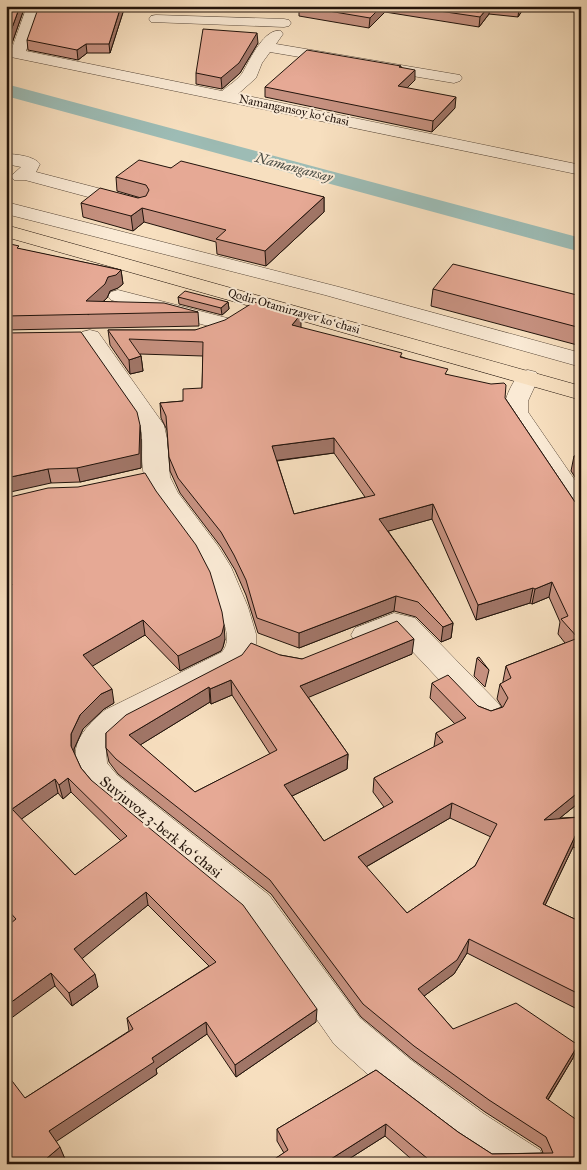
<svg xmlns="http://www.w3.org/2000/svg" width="587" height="1170" viewBox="0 0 587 1170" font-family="'IM FELL Great Primer',serif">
<rect width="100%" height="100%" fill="#f7dfbf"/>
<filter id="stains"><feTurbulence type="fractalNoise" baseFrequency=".004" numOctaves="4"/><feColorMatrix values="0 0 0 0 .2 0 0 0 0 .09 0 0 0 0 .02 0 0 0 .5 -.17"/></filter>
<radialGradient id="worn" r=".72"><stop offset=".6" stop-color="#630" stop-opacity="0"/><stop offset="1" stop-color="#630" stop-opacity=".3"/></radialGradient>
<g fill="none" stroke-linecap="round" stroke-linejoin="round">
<!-- canal -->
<polygon fill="#9dbcb5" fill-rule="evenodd" points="6,84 581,238 581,252 6,96"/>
<defs>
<g id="minor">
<path d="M 27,6 L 41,6 L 26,51 L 222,91 C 229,85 239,79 243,72 C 250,59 265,27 281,31 L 283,34 L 276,44 L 460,75 L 462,78 L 460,81 L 454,83 L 270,52 L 262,63 L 256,78 L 238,94 L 581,165 L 581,175 L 6,56 L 6,46 L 12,48 Z"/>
<polygon points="156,15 284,19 289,20 291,23 289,26 284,27 151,22 149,19 151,16"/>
<path d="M 6,154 C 16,154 34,156 40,164 L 36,172 L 136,198 L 138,202 L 136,206 L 129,208 L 25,180 L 14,180 L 11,176 L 21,167 L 6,164 Z"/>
<polygon points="6,202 339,287 581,353 581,367 325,295 6,214"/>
<polygon points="118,290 235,320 238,325 235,330 227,331 111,300 108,296 111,292"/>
<path d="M 90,330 L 98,332 L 164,425 L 167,439 L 170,477 L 178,493 L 218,546 L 231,567 L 248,607 L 256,634 L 256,644 L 242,668 L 127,728 L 110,743 L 106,749 L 107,763 L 117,775 L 269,895 L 360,1018 L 411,1060 L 484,1114 L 540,1150 L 546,1164 L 489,1164 L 456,1142 L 383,1088 L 334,1044 L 245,917 L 95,793 C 65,759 71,738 105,710 L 222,652 C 231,641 226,629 222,617 C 217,597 211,577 200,560 C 184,532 157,509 145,478 C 139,461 145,442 140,425 L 79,337 L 82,332 Z"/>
<path d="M 528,370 L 536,372 L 539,377 L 528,401 L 528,412 L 581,489 L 581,517 L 572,515 L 504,412 C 504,397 512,384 520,372 Z"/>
<polygon points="394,613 415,618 499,704 503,712 499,720 488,724 477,720 396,634 365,646 355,642 351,635 355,628"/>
</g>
<polygon id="major" points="6,225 581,386 581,400 6,237"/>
</defs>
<!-- minor casing -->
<use href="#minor" stroke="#564638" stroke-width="1"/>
<!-- major casing -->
<use href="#major" stroke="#21130b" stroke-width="1"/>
<!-- minor -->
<use href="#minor" fill="#faead5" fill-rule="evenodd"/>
<!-- major -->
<use href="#major" fill="#f7dfbf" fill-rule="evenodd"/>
</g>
<!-- wall -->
<g fill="#c69180" stroke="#21130b" fill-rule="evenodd">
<polygon points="6,6 25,6 11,46 6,44"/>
<polygon points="125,6 110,53 87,53 78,60 28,50 27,40"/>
<polygon points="299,6 444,6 478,12 483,11 465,7 458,6 525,6 518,17 489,14 479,27 385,12 369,28 299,16"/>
<polygon points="258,43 240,73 222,89 196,84 196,73"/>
<polygon points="401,66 401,67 415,80 407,88 455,108 432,132 265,97 265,87"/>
<polygon points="171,168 324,197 324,212 266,266 217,254 216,242 144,222 133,231 83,217 81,203 141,198 117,191 116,177"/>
<polygon points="6,243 19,249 121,270 123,284 118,288 110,291 107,298 103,302 198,312 199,326 6,330"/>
<polygon points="433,289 581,296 581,346 431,306"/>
<polygon points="178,297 228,302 229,309 222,315 179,304"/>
<path d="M 301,328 L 402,357 L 448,375 L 505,398 L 575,502 L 581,503 L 581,801 L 560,818 L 581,817 L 581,850 L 573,847 L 545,905 L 581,922 L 581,1011 L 467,953 L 454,974 L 424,996 L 453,1029 L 573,1058 L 548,1100 L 581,1164 L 417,1164 L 385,1136 L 341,1164 L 267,1164 L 284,1153 L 277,1141 L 277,1129 L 376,1070 L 458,1132 L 492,1154 L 543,1153 L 541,1148 L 485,1112 L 412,1059 L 361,1017 L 271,894 L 118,774 L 109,762 L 106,748 L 106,733 L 280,655 L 302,659 L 412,654 L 308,697 L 348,754 L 347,769 L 292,796 L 324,841 L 384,807 L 373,792 L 374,778 L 434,747 L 436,733 L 455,724 L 430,698 L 432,683 L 478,706 L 491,711 L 502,707 L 497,699 L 500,684 L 503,683 L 503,681 L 506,666 L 565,643 L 558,634 L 560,622 L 549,597 L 532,604 L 530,603 L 476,620 L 432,519 L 388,531 L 453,623 L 451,638 L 441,642 L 416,617 L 394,611 L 299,648 L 258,633 L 246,595 L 235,570 L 221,547 L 180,493 L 170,471 L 167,430 L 161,418 L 160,403 L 183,401 L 202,388 L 203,356 L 140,354 L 141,356 L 143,371 L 130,374 L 110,345 L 108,330 L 195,330 ZM 334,453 L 365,497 L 294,514 L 277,461 ZM 232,695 L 270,754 L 195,792 L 140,745 L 210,702 L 211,704 ZM 450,818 L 491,837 L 475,866 L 407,913 L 366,867 Z"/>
<polygon points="6,333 141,439 141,468 80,482 51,483"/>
<polygon points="581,454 581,486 571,471 574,456"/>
<path d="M 6,498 L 225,639 L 223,647 L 221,651 L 180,671 L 145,635 L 92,666 L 114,703 L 104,709 L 83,729 L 74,749 L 74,753 L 81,768 L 91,780 L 316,1022 L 236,1077 L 207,1034 L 156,1069 L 157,1074 L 56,1141 L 65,1159 L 58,1164 L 6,1164 L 25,1098 L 129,1031 L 127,1018 L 209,966 L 148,905 L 82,958 L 98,987 L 72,1006 L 55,986 L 12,922 L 6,916 ZM 71,792 L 121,841 L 75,875 L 21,819 L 58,793 L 63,799 Z"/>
<polygon points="477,658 489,670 485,687 474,676"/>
</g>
<!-- shaded-wall -->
<g fill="#a17668" stroke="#21130b">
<polygon points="20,6 25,6 11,46 9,36"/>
<polygon points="121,6 125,6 110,53 109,44"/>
<polygon points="382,6 385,6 385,12 369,28 370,18"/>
<polygon points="489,6 490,6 489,14 479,27 480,17"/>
<polygon points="520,6 525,6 518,17 519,8"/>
<polygon points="257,33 258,43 240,73 222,89 221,78"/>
<polygon points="86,44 87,53 78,60 77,50"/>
<polygon points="415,70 415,80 398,97 398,86"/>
<polygon points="456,97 455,108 432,132 433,121"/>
<polygon points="324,197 324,212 266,266 265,251"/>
<polygon points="142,208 144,222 133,231 131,216"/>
<polygon points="121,270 123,284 118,288 110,291 107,298 88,315 86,301 108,277"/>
<polygon points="228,302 229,309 222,315 221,308"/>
<polygon points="301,314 301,328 292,325"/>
<polygon points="141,356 143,371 130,374 129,360"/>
<polygon points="140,425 141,439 141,468 80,482 77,468"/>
<polygon points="334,438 334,453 272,461 272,446"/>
<polygon points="48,469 51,483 6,493 6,478"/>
<polygon points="433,504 432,519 378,534 379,519"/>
<polygon points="9,578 13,593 6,594 6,579"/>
<polygon points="552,582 549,597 532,604 535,589"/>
<polygon points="533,588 530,603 476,620 478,605"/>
<polygon points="396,596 394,611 299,648 299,633"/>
<polygon points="143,620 145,635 86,670 83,655"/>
<polygon points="453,623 451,638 441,642 443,627"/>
<polygon points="224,625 225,639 223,647 221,651 180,671 178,656"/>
<polygon points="414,639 412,654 300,701 300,686"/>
<polygon points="231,680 232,695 211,704 210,689"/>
<polygon points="209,687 210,702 132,750 129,735"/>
<polygon points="112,689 114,703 104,709 83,729 74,749 74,760 71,746 71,734 80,715 101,694"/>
<polygon points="348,754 347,769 284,800 284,785"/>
<polygon points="68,778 71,792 63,799 59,785"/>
<polygon points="55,779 58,793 16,823 12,809"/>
<polygon points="581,790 581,801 540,834 544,820"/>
<polygon points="452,803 450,818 357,872 358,857"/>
<polygon points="577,832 573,847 539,918 543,904"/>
<polygon points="146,892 148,905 78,962 74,949"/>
<polygon points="469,939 467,953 454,974 416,1002 418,989"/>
<polygon points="51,973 55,986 6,1022 6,1006"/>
<polygon points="95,974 98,987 72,1006 69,993"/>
<polygon points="317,1009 316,1022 236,1077 235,1065"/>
<polygon points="206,1022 207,1034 156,1069 157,1074 54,1143 49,1131 152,1058"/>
<polygon points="578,1045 573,1058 541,1111 546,1098"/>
<polygon points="386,1124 385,1136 341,1164 323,1164"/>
<polygon points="60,1147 65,1159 58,1164 40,1164"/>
</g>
<!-- building -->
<g fill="#e6a995" stroke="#21130b" fill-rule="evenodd">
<polygon points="6,6 20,6 9,36 6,35"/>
<polygon points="39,6 121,6 109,44 86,44 77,50 27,40"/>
<polygon points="299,6 382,6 370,18"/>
<polygon points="405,6 444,6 478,12 483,11 486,6 489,6 480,17"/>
<polygon points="504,6 520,6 519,8"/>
<polygon points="203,29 257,33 239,63 221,78 196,73"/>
<polygon points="307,50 401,66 399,67 415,70 398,86 456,97 433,121 265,87"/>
<polygon points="139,160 171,168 181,161 324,197 265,251 216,239 226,230 142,208 131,216 81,203 100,188 138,198 146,196 149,190 146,185 116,177"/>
<polygon points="6,243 19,246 17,248 121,270 116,275 108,277 105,284 86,301 164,303 198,312 6,316"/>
<polygon points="453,264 581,296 581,328 433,289"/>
<polygon points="185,291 228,302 221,308 178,297"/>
<path d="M 254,302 L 301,314 L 292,325 L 402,353 L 400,357 L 448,369 L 445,374 L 491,384 L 504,383 L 506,385 L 505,398 L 575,502 L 581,503 L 581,790 L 544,820 L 581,817 L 581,834 L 577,832 L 543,904 L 581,922 L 581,995 L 469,939 L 457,960 L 418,989 L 453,1029 L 516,1003 L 578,1045 L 546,1098 L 581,1123 L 581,1164 L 434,1164 L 386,1124 L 323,1164 L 267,1164 L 288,1150 L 277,1129 L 376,1070 L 458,1132 L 492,1154 L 553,1153 L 546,1137 L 489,1100 L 414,1046 L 363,1004 L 270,880 L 116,759 L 106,748 L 106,733 L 126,715 L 242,655 L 251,643 L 280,655 L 302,659 L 397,621 L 414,639 L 300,686 L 348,754 L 284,785 L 324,841 L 393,802 L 374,778 L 443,742 L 436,733 L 466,718 L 432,683 L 448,675 L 478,706 L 491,711 L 503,707 L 508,698 L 500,684 L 511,678 L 506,666 L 578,638 L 561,619 L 568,616 L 552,582 L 535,589 L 533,588 L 478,605 L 433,504 L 379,519 L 453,623 L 443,627 L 418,602 L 396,596 L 299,633 L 257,618 L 246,580 L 234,555 L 221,532 L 178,478 L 169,457 L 166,416 L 160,403 L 183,401 L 183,389 L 202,388 L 203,342 L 129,339 L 141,356 L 129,360 L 108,330 L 195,330 L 225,320 ZM 334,438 L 375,495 L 294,514 L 272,446 ZM 231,680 L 277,750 L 195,792 L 129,735 L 209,687 L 210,689 ZM 452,803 L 497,824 L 475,866 L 407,913 L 358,857 Z"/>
<polygon points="81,332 137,412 140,425 139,454 77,468 48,469 6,478 6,333"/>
<polygon points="581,454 581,466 574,456"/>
<path d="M 145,473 L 156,491 L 196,545 L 210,572 L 222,612 L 224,625 L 222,633 L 220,636 L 178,656 L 143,620 L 83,655 L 112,689 L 101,694 L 80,715 L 71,734 L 71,746 L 81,768 L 91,780 L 243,905 L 317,1009 L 235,1065 L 206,1022 L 152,1058 L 154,1062 L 49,1131 L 60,1147 L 40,1164 L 6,1164 L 6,1073 L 25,1098 L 133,1029 L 127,1018 L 216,962 L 146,892 L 74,949 L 95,974 L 69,993 L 51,973 L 6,1006 L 6,927 L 16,919 L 6,908 L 6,589 L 12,585 L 9,578 L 6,579 L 6,498 L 48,488 L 78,487 ZM 68,778 L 127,836 L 75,875 L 12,809 L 55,779 L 59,785 Z"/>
<polygon points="479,657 489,670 477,658"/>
</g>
<g text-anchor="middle" stroke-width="4" stroke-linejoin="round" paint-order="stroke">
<!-- far-street labels -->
<g font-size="12" fill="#21130b" stroke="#faead5">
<text transform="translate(294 110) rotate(12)" y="4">Namangansoy koʻchasi</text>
<text transform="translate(294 311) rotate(16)" y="4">Qodir Otamirzayev koʻchasi</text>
</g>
<!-- far-water labels -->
<g font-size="14" font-style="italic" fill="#4c4e46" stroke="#faead5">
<text transform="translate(294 167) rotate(15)" y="5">Namangansay</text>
</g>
<!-- street labels -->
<g font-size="15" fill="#21130b" stroke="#faead5">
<text transform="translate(161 827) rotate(39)" y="5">Suvjuvoz 3-berk koʻchasi</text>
</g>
</g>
<!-- margin -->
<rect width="587" height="1170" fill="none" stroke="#f7dfbf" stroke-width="25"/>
<rect x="8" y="8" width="572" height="1155" fill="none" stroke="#21130b" stroke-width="2.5"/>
<rect x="12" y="12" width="562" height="1145" fill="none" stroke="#21130b"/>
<rect width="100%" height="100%" filter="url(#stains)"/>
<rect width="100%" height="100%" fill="url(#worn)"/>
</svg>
